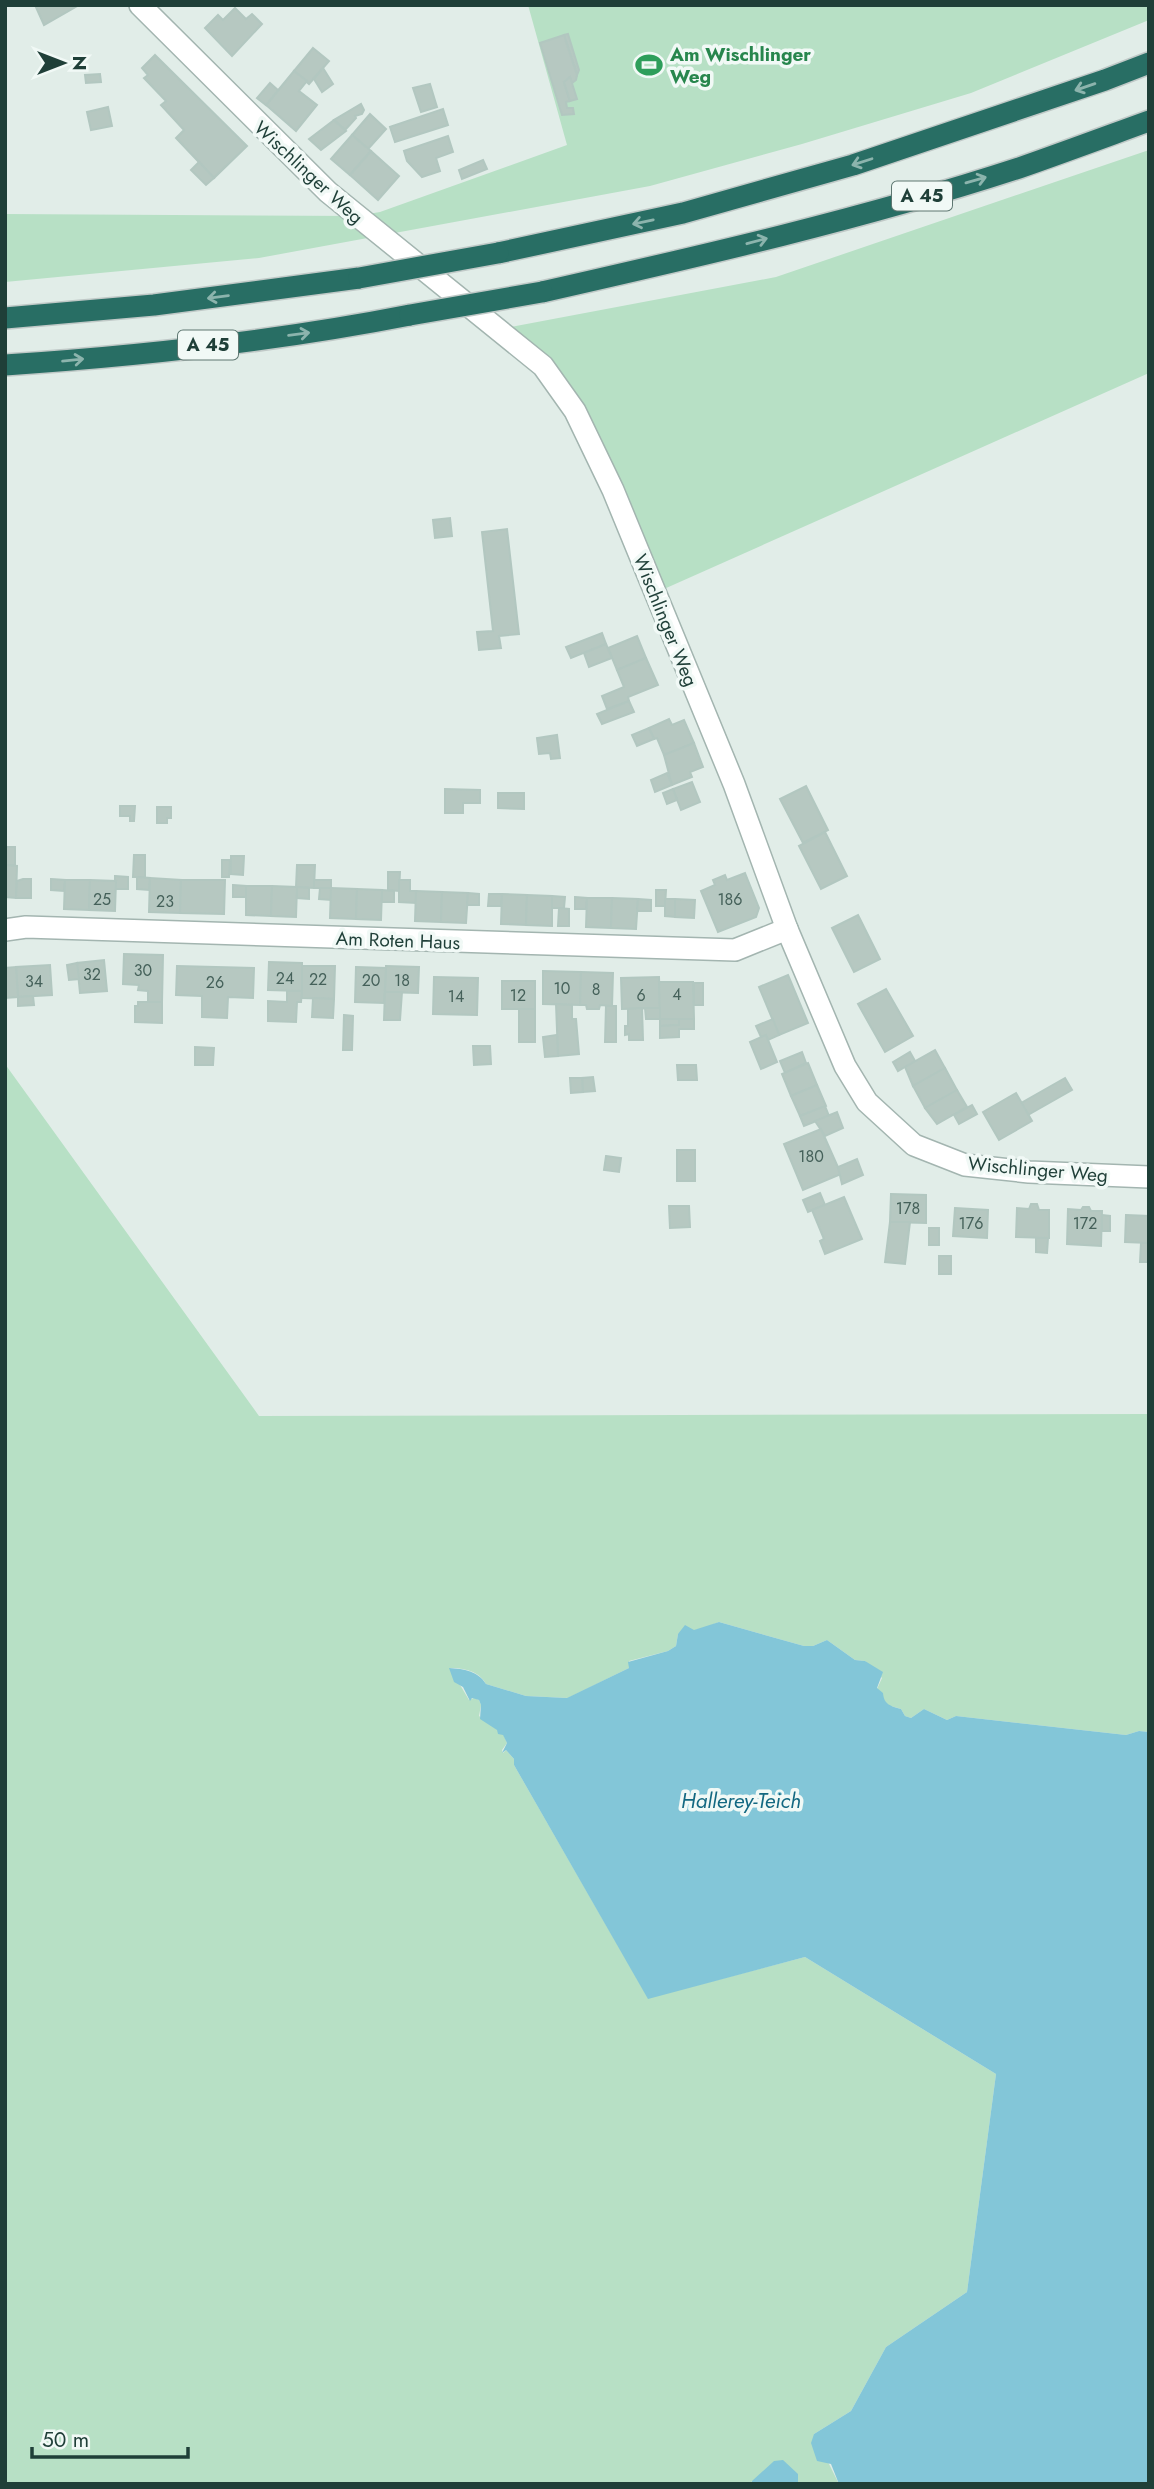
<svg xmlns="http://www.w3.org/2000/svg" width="1154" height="2489" viewBox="0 0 1154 2489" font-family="Jost,sans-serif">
<rect width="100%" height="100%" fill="#e1ede8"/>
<!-- green -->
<g fill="#b7e0c5">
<polygon points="528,5 1149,5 1149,20 971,93 802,144 650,186 259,258 5,282 5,214 356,216 380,212 567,145"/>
<polygon points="1149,150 1149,373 655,593 600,461 506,328 776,277"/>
<path d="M 5,1064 L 259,1416 L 1149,1414 L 1149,1732 L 1139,1731 L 1126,1735 L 956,1716 L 947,1720 L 924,1709 L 911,1718 L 905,1716 L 901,1709 L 887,1705 L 877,1689 L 882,1678 L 865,1661 L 855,1660 L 827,1640 L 813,1646 L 804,1646 L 719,1622 L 704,1628 L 678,1634 L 676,1646 L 668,1651 L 629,1661 L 629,1668 L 568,1698 L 526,1696 L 486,1684 C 479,1671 464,1668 450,1668 L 469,1700 L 474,1698 L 479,1700 L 481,1705 L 479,1716 L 503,1734 L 507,1743 L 502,1750 L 503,1753 L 506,1750 L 514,1759 L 514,1765 L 648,1998 L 805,1957 L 996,2074 L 967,2292 L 886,2347 L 851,2411 L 814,2434 L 839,2484 L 798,2484 L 798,2474 L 752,2481 L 751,2484 L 5,2484 Z"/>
</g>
<!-- water -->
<g fill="#83c6d8">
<path d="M 719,1622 L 804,1646 L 813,1646 L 827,1640 L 855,1660 L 865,1661 L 883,1672 L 877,1688 L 883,1693 C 884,1705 891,1706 901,1709 L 905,1716 L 911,1718 L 924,1709 L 947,1720 L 956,1716 L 1126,1735 L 1139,1731 L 1149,1732 L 1149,2484 L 839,2484 L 831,2464 L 817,2461 L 811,2443 L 814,2434 L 851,2411 L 886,2347 L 967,2292 L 996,2074 L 805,1957 L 648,1999 L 514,1765 L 514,1759 L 506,1750 L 502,1753 L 507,1743 L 503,1735 L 498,1734 L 497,1730 L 480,1719 L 481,1705 L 479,1700 L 472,1698 L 470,1701 L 463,1687 L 454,1682 L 449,1668 C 464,1669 478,1671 486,1684 L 526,1696 L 567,1698 L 629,1668 L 628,1662 L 668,1651 L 676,1646 L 678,1634 L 685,1625 L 694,1630 Z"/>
<polygon points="783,2460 798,2474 798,2484 752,2484 752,2481 774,2461"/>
</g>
<!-- building -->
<g fill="#b6c8c1" stroke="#b2c7c0" stroke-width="2">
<polygon points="35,5 79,5 44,25"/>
<polygon points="235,8 246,19 252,14 262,24 232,56 205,28 218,15 223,20"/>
<polygon points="568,34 579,70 577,75 564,35"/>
<polygon points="564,35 577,75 576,80 572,83 570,77 564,82 570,101 566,102 567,108 573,108 574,114 562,115 540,43"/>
<polygon points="313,48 329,61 309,84 294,71"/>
<polygon points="155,55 247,146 214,178 176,138 184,130 161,105 166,101 144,78 148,75 142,68"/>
<polygon points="323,68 333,84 322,92 314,79"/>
<polygon points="294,71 307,81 299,91 317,105 296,131 266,105"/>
<polygon points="100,74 101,82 86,83 85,75"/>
<polygon points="570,77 577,99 570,101 564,82"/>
<polygon points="270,83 278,90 266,105 257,98"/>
<polygon points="430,84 437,107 421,112 413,88"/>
<polygon points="361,104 364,110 362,114 355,116 356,118 345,130 334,120"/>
<polygon points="108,107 112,126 91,130 87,112"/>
<polygon points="443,109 448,125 395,142 390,127"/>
<polygon points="370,114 386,129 368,149 352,135"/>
<polygon points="334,120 346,131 321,150 309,139"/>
<polygon points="352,135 371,151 350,175 331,159"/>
<polygon points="448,136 453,152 436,158 440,171 422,177 407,161 404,151"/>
<polygon points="371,151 399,176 378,200 350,175"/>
<polygon points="483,160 487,169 462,179 459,170"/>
<polygon points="199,162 214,178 206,185 191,170"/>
<polygon points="450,518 452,536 435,538 433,520"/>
<polygon points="507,529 519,634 499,636 501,648 479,650 477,632 493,631 482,532"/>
<polygon points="602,633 606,644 571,658 566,647"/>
<polygon points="637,636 646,658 617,670 608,648"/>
<polygon points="606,644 612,658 589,667 584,653"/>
<polygon points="646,658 658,685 628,697 629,701 607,709 602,696 624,687 617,670"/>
<polygon points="629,701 634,712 602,724 597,714"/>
<polygon points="669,719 672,725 684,720 694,743 664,755 657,738 654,739 649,728"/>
<polygon points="649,728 654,739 637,746 632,735"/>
<polygon points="557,735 560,758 551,759 550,753 539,754 537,738"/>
<polygon points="694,743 703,767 690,772 692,777 672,785 664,755"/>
<polygon points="667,773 672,785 655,792 651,780"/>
<polygon points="692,782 700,802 681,810 673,789"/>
<polygon points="806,786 828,830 803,843 780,799"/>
<polygon points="445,789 480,790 480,803 463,803 463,813 445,813"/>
<polygon points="673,789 677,800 667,804 663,793"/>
<polygon points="498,793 524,793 524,809 498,808"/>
<polygon points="120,806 135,806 134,821 130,821 130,816 120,816"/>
<polygon points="157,807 171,807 171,818 167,818 167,823 157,823"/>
<polygon points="825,832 847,876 821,889 799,846"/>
<rect x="5" y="847" width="10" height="18"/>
<polygon points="134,855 145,855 145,877 133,877"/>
<polygon points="231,856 244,856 243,875 231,874"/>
<polygon points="222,860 230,860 229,877 222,877"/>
<polygon points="5,865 17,866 16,898 5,897"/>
<polygon points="297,865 315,865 314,888 296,887"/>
<polygon points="388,872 400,872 399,891 388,890"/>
<polygon points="745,873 759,908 756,917 718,932 701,891 715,885 713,880 725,875 727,880"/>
<polygon points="115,876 128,877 128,889 115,889"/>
<polygon points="137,877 150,878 149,890 137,889"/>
<polygon points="150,878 181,880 180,913 149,912"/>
<polygon points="23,879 31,879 31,898 16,898 17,881"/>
<polygon points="51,879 65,880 64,891 51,890"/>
<polygon points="65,880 90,880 89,910 64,909"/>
<polygon points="90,880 116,881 115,911 89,910"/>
<polygon points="181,880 225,880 224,914 180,913"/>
<rect x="314" y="880" width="17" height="8"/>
<polygon points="399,880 410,880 410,891 416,891 416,903 399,902"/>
<polygon points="233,885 246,886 246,897 233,897"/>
<polygon points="246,886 272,886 271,916 246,915"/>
<polygon points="272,886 297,887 296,917 271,916"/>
<polygon points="297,887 309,888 309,899 297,898"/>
<polygon points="320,888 331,888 331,900 319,899"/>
<polygon points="331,888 357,889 356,919 330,918"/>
<polygon points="357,889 382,890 381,920 356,919"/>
<polygon points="382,890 394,891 394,902 382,902"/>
<polygon points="656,890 666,890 665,906 656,906"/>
<polygon points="416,891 442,892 441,922 415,921"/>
<polygon points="442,892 468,893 466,923 441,922"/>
<polygon points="468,893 479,894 479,905 467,905"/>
<polygon points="489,894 502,894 501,906 488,906"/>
<polygon points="502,894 527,895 526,925 501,924"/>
<polygon points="527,895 552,896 552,926 526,925"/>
<polygon points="552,896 565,897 564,908 552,908"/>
<polygon points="575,897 587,898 586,909 575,909"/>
<polygon points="587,898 612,898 611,928 586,927"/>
<polygon points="612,898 638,899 636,929 611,928"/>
<polygon points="638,899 651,900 651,911 637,911"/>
<polygon points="665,899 675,899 675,917 665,916"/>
<polygon points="675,899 695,900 694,918 675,917"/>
<polygon points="559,908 569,909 569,926 558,926"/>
<polygon points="858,915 880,959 854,972 832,928"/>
<polygon points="124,954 163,955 162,1002 148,1002 148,991 138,990 139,985 123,984"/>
<polygon points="104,960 107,991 80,993 77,963"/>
<polygon points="269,962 302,963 302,991 268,990"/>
<polygon points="77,963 79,979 69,980 67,965"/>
<polygon points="50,965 52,995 18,997 16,967"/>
<polygon points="177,966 254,968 253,998 228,997 227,1018 202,1017 202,996 176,995"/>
<polygon points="302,966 335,966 334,999 302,998"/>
<polygon points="386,966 419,967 418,993 385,992"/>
<polygon points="16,967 18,997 5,998 5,968"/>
<polygon points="356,967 386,968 384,1003 355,1002"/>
<polygon points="543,971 581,972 580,1005 543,1004"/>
<polygon points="581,972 613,973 612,1006 600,1005 599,1009 587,1009 586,1005 580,1005"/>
<polygon points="788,975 808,1023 779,1035 759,987"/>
<polygon points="434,977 478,978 477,1015 433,1014"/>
<polygon points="659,977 660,1008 622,1009 621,978"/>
<rect x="502" y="981" width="33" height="28"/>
<polygon points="659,982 693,982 694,1019 660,1019"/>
<rect x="694" y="983" width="9" height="22"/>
<polygon points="886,989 913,1036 885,1052 858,1004"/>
<polygon points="287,991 302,991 301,1002 297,1002 296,1022 268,1021 268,1001 287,1002"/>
<polygon points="385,992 402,992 400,1020 384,1020"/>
<polygon points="33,996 34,1005 18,1006 18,997"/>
<polygon points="313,998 334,999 333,1018 312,1017"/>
<polygon points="138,1002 162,1002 162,1023 135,1022 135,1006 138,1006"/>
<polygon points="556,1004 572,1005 572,1019 576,1019 579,1054 558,1056"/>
<polygon points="606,1006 616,1006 616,1042 605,1042"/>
<polygon points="642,1008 643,1040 629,1040 629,1034 625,1035 625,1026 628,1026 628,1009"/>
<polygon points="645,1008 660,1008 660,1019 646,1019"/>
<rect x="519" y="1009" width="16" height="33"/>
<polygon points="344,1015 353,1016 352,1050 343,1050"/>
<polygon points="660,1019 679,1019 679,1025 660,1026"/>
<polygon points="679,1019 694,1019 694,1029 679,1029 679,1037 660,1038 660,1026 679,1025"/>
<polygon points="773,1019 779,1035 768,1040 766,1035 761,1037 756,1026"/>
<polygon points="557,1035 558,1056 545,1057 543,1037"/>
<polygon points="766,1035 777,1062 761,1069 750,1042"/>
<polygon points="473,1046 490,1046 491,1064 474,1065"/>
<polygon points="195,1047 214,1048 213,1065 195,1065"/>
<polygon points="935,1050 945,1068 913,1086 905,1067"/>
<polygon points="802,1052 806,1063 785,1073 780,1061"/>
<polygon points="910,1052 915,1061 898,1071 893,1062"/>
<polygon points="808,1063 817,1085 791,1096 782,1074"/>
<polygon points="677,1065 696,1065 697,1080 678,1080"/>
<polygon points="945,1068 957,1090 925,1108 913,1086"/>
<polygon points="593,1077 595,1091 583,1092 582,1078"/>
<polygon points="570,1078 582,1078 583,1092 571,1093"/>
<polygon points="1065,1078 1072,1090 1028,1115 1021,1103"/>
<polygon points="817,1085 826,1106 800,1116 791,1096"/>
<polygon points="957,1090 967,1107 937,1124 925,1108"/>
<polygon points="1016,1093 1032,1121 999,1140 983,1112"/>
<polygon points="972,1105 977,1114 959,1124 954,1115"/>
<polygon points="825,1106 829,1116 804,1126 800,1116"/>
<polygon points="837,1112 843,1128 825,1136 815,1121"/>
<polygon points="821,1129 841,1174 803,1190 784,1144"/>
<rect x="677" y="1150" width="18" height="31"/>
<polygon points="606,1156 621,1158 619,1172 604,1170"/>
<polygon points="857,1159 863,1175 842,1184 838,1167"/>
<polygon points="820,1193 825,1205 808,1212 803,1200"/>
<polygon points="891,1194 926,1195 926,1223 890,1222"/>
<polygon points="844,1197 862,1239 825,1254 820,1241 824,1239 812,1210"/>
<polygon points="1031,1204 1037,1204 1039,1210 1049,1210 1049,1238 1016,1237 1017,1208 1029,1209"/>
<polygon points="669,1206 689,1206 690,1227 670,1228"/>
<polygon points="1083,1207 1089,1207 1091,1211 1102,1211 1101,1246 1067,1244 1068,1209 1081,1210"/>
<polygon points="955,1208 988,1210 987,1238 953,1236"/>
<polygon points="1102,1215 1110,1216 1110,1231 1102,1231"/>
<polygon points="1126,1215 1149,1216 1149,1243 1125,1242"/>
<polygon points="890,1222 910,1222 905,1264 885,1262"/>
<rect x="929" y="1228" width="10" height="17"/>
<polygon points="1036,1238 1048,1238 1047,1253 1036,1252"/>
<polygon points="1141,1243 1149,1243 1149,1262 1140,1262"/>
<rect x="939" y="1256" width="12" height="18"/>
</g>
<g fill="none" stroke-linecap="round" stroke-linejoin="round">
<defs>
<g id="minor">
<polyline points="140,5 328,192 543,366 575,411 613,490 734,784 787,929 845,1066 867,1102 914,1145 965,1165 1029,1172 1149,1177"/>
<polyline points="5,930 26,927 735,950 787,929"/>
</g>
<g id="highway">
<polyline points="498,253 683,213 853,165 1105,80 1149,63"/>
<path d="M 542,292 C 701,256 863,219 1019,168 C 1062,153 1105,137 1149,121"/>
<polyline points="5,318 154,305 359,278"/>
<path d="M 5,365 C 141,356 277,341 410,315"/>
</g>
</defs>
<!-- minor casing -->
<use href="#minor" stroke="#a3b5b0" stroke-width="24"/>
<!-- highway casing -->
<use href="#highway" stroke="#c0c9c7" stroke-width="24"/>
<!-- minor -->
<use href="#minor" stroke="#fff" stroke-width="21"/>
<!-- highway -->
<use href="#highway" stroke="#286e64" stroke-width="21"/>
<defs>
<g id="highway-bridge">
<polyline points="359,278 498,253"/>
<polyline points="410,315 542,292"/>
</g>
</defs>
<!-- highway-bridge casing -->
<use href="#highway-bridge" stroke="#c0c9c7" stroke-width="24" stroke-linecap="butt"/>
<!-- highway-bridge -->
<use href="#highway-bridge" stroke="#286e64" stroke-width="21"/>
</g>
<!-- one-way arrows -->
<defs><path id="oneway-shaft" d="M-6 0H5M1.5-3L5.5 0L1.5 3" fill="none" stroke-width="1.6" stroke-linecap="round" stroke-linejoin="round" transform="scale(1.75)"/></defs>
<g stroke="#8cb4ad">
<use href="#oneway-shaft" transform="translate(1085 87) rotate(161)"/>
<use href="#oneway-shaft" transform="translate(862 162) rotate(162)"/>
<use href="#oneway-shaft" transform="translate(976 180) rotate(-16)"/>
<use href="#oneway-shaft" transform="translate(643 222) rotate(168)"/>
<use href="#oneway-shaft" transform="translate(757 241) rotate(-15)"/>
<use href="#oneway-shaft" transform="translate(218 297) rotate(173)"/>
<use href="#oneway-shaft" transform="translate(299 334) rotate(-7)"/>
<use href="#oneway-shaft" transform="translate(73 360) rotate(-6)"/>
</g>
<!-- icons -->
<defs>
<symbol id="stadium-bare" viewBox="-9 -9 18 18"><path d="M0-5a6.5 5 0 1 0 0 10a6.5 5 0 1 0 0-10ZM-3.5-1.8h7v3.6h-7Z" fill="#2e9e5b" stroke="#f1f9f6" stroke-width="2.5" paint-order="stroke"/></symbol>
</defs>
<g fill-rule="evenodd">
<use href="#stadium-bare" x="630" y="46" width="38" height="38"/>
</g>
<g text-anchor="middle" stroke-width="7" stroke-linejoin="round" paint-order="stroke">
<!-- number labels -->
<g font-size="16" fill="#45615a">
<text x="102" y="905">25</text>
<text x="730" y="905">186</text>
<text x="165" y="907">23</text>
<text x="143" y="976">30</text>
<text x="92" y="980">32</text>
<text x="285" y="984">24</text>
<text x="318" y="985">22</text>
<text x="371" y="986">20</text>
<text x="402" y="986">18</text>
<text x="34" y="987">34</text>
<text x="215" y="988">26</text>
<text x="562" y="994">10</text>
<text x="596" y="995">8</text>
<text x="677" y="1000">4</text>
<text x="518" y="1001">12</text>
<text x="641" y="1001">6</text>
<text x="456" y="1002">14</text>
<text x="811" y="1162">180</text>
<text x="908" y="1214">178</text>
<text x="971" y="1229">176</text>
<text x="1085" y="1229">172</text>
</g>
<!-- shield labels -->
<g fill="#f1f9f6" stroke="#5e7771" stroke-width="2">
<rect x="892" y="181.5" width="60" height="29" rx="5"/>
<rect x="178" y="330.5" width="60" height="29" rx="5"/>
</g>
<g font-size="18" font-weight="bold" fill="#1f3f38">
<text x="922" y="202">A 45</text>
<text x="208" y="351">A 45</text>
</g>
<!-- leisure labels -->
<g font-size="19" font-weight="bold" fill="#27864d" stroke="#f1f9f6" text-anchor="start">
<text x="670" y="61">Am Wischlinger<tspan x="670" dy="22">Weg</tspan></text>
</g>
<!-- street labels -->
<g font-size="19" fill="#1f3f38" stroke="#f1f9f6">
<text transform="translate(309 172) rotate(43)" y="7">Wischlinger Weg</text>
<text transform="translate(666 620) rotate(68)" y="7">Wischlinger Weg</text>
<text transform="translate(398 940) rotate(2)" y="7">Am Roten Haus</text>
<text transform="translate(1038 1169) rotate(5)" y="7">Wischlinger Weg</text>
</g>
<!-- water labels -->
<g font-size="21" font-style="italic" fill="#136881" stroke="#f1f9f6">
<text x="741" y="1808">Hallerey-Teich</text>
</g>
</g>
<!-- border -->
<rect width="1154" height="2489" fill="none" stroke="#1f3f38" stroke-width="14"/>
<!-- north arrow -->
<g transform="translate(63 63) rotate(90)" stroke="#f1f9f6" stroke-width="5" paint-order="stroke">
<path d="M0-5L12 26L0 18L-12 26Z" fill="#1f3f38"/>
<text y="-10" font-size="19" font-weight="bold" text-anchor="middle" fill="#1f3f38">N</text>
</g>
<!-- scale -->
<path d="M32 2447v10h156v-10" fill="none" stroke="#1f3f38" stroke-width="3.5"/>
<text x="42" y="2447" font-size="21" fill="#1f3f38" stroke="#f1f9f6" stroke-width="5" paint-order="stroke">50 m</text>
</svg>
